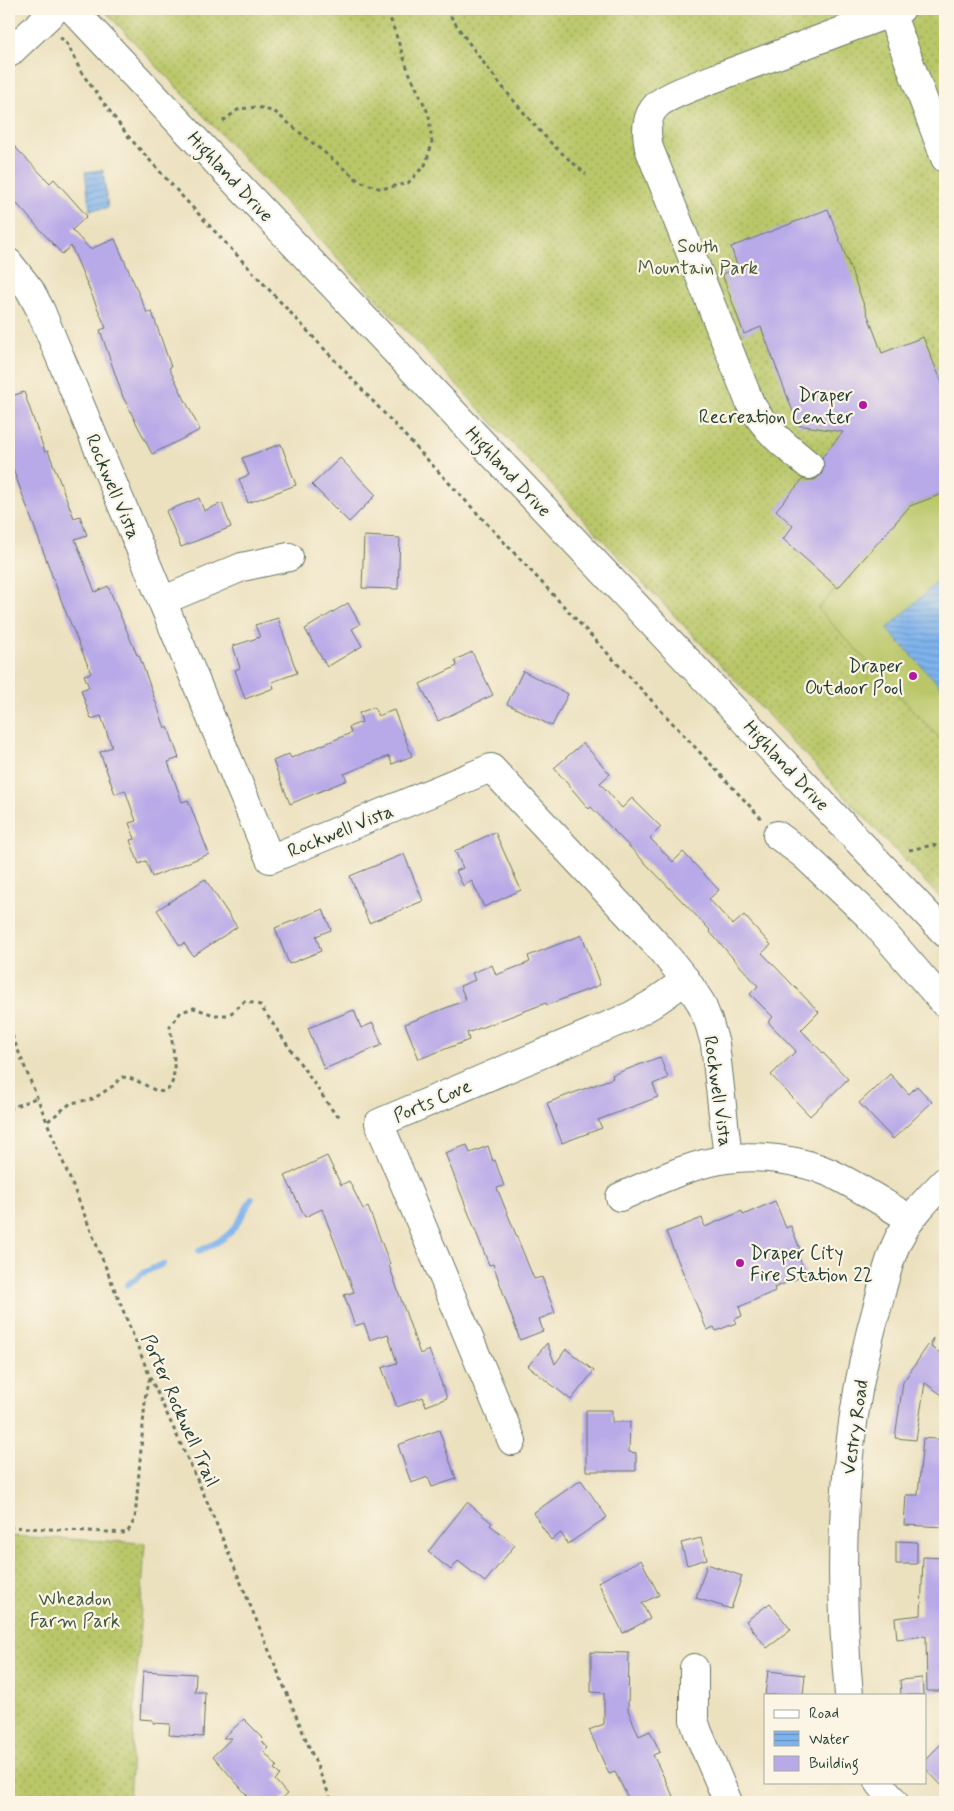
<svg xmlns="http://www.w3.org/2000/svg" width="954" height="1811" viewBox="0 0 954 1811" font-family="Mynerve,sans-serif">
<defs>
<pattern id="grass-dots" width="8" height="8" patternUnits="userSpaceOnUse" patternTransform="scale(1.25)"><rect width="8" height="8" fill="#bac769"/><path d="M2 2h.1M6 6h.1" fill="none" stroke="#97a357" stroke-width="1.8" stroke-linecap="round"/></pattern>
<pattern id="water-rules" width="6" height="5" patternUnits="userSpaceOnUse" patternTransform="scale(1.25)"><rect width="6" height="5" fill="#7fb3ed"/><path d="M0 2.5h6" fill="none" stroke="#6793c1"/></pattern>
</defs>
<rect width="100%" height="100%" fill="#fcf5e5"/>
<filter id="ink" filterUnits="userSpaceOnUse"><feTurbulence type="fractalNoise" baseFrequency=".02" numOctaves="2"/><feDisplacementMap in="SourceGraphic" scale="10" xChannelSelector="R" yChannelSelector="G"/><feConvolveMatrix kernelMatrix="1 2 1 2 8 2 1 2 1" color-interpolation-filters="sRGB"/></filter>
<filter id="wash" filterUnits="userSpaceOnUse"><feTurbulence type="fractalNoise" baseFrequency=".0096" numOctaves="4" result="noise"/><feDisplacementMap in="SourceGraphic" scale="20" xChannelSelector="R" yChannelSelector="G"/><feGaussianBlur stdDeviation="1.12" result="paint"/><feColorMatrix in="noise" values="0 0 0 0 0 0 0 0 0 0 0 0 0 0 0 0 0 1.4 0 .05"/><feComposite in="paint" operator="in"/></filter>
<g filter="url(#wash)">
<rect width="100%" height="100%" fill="#ece1bf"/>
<!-- grass -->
<g fill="url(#grass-dots)" stroke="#6c824e">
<polygon points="103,9 945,9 945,903"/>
<polygon points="9,1536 145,1543 129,1802 9,1802"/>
</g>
<!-- pitch -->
<polygon fill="#bac769" stroke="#6c824e" points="945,493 945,744 818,609 910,506"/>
<!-- water -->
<g fill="url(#water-rules)" stroke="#4f7890">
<polygon points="103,170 108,208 90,210 85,172"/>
<polygon points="938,581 945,589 945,691 887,629"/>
</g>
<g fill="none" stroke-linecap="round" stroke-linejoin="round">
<!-- stream -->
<g stroke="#7fb3ed" stroke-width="6">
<path d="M 199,1251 C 234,1236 234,1230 252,1198"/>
<polyline points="127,1285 143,1273 163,1264"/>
</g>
</g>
<g id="blocks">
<!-- building -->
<g fill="#b8a9e8">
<polygon points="9,141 50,183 54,179 87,216 72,230 90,249 115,239 147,313 152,312 171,367 169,368 200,430 152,454 123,397 100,330 106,328 71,246 62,254 9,195"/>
<polygon points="828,209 882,353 923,337 945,390 945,493 910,506 838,588 783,539 793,526 776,510 803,479 807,480 814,480 821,475 824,467 822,457 843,432 798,425 761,327 744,334 722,274 738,268 731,247"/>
<polygon points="24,392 45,452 48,451 74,518 80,516 87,535 75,539 95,592 108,586 137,655 139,655 165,728 168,727 179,758 168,762 182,802 188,800 209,854 152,877 146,861 139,864 130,840 135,839 129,823 136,821 125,790 115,794 100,752 112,747 101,716 91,719 81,690 89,687 84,675 91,673 63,605 9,458 9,397"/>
<polygon points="281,444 296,485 248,503 239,479 249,475 242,458"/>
<polygon points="340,458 376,495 349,522 312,485"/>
<polygon points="199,498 204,511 222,503 231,527 181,547 166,511"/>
<polygon points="364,536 400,538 398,589 362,588"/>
<polygon points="348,603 360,624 352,629 362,646 327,667 305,629"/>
<polygon points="278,618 297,673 272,682 274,688 245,699 235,670 240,668 233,646 260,637 255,625"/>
<polygon points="472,652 493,695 438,721 420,684 457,666 455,660"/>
<polygon points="523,671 568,694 552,726 507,704"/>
<polygon points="374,707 378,716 394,710 412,756 392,764 389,756 344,774 347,780 290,804 273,761 289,754 291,758 351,733 349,727 362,722 359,713"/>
<polygon points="583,743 610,774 600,783 622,808 632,798 661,827 650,838 673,862 683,852 719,890 709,899 733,925 744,915 771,945 762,953 819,1012 801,1030 848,1079 810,1116 771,1075 796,1051 768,1022 773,1017 750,994 758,986 709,931 710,930 591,807 589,809 554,768"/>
<polygon points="495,832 521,890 484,907 472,881 463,886 456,871 463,868 455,851"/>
<polygon points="404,854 423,901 369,923 350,876"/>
<polygon points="205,879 237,927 193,956 184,943 180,946 157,910"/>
<polygon points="323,909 331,930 316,936 321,951 289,964 275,928"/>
<polygon points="582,935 600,985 547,1005 546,1003 467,1033 469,1040 419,1059 405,1024 466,1000 460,986 475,980 472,973 492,965 496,975 530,962 528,956"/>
<polygon points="354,1010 361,1028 373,1023 382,1045 324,1069 308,1028"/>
<polygon points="660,1057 668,1078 653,1084 658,1097 598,1120 602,1128 562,1143 547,1103 613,1078 612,1075"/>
<polygon points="890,1074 909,1094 917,1086 932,1102 893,1139 859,1103"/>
<polygon points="467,1145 470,1153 488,1146 493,1161 495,1160 504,1186 497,1188 534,1279 542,1277 555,1313 539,1319 543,1331 520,1340 493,1264 489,1265 445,1153"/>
<polygon points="327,1156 341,1185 349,1181 363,1209 368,1207 390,1264 389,1265 420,1354 429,1350 447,1398 426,1406 423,1397 397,1407 382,1368 397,1363 388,1334 370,1340 364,1323 355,1326 344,1295 354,1292 322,1209 305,1217 285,1176"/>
<polygon points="775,1201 786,1228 791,1226 800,1249 796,1250 806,1275 774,1288 775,1291 739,1307 742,1316 735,1319 736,1323 716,1331 714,1327 707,1330 666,1232 702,1218 705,1227 742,1211 743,1215"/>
<polygon points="933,1338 931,1347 945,1356 945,1397 925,1383 916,1440 895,1438 903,1382"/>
<polygon points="547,1343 555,1364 566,1349 594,1371 571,1400 528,1366"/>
<polygon points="586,1410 612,1410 612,1422 630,1422 629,1452 636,1453 636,1471 586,1471"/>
<polygon points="439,1430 456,1479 432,1487 428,1477 411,1483 398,1445"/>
<polygon points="923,1438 945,1440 945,1527 904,1525 906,1495 918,1495"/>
<polygon points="581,1480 607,1517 568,1544 561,1533 551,1540 533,1513"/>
<polygon points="467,1502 492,1523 490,1525 515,1545 485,1582 458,1561 451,1570 428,1552"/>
<polygon points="701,1538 707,1559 687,1565 681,1543"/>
<polygon points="896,1541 917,1542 917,1564 896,1564"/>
<polygon points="923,1557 945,1558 945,1691 927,1691 926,1636 897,1639 895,1618 921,1615"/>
<polygon points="641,1560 659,1595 642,1603 650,1619 623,1633 598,1582"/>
<polygon points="707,1564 742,1576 731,1609 696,1598"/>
<polygon points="770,1603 791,1630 767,1648 746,1621"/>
<polygon points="591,1652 629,1653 628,1710 639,1736 650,1731 660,1752 653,1755 676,1802 630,1802 615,1772 609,1774 589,1730 604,1724 604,1693 591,1692"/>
<polygon points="143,1671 196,1674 195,1692 205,1692 203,1737 169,1735 170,1724 153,1723 153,1720 140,1719"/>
<polygon points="768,1671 805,1675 803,1695 765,1695"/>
<polygon points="922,1678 923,1695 901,1695 900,1680"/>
<polygon points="244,1719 263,1738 261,1740 268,1748 264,1752 277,1766 274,1769 280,1775 275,1780 287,1794 278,1802 253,1802 213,1756 232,1738 223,1738"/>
<polygon points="945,1740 945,1789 925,1768 925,1760"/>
</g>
</g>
</g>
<g filter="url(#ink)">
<use href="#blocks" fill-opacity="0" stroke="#677665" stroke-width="1"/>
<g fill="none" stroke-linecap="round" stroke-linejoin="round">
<defs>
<g id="minor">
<polyline points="891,13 945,158"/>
<polyline points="9,53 56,9"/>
<polyline points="9,263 30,290 40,309 270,859 491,768 658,946 686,980 701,1003 709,1023 715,1044 728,1158"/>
<path d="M 809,465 C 783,444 768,433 750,403 L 649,148 C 646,132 645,117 657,105 C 667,95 711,80 726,74 C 784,52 843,31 901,9"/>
<polyline points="162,601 242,567 289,557"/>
<polyline points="777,835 804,855 868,915 945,1004"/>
<path d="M 620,1197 C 655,1182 690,1164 727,1159 C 757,1154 800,1160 828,1172 C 857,1185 883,1203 910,1219"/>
<polyline points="512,1441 379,1123 631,1016 652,1004 686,980"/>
<polyline points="694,1668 694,1720 698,1732 728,1802"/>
<path d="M 849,1695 C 837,1565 841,1434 877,1308 C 883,1286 888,1261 898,1240 C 910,1217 927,1199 945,1181"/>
<polyline points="879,1782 894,1802"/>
</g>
<polyline id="major" points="72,9 945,933"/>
</defs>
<!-- minor casing -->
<use href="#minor" stroke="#677665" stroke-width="30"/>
<!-- major casing -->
<use href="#major" stroke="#677665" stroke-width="30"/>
<!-- path -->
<g stroke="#677665" stroke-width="3" stroke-dasharray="4 4" stroke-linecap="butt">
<path d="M 446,9 C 476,56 511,99 548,140 C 560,152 573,163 586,174"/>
<polyline points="60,37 68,45 81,72 128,136 180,194 761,818"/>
<polyline points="223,121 239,109 258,107 275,112 359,181 381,189 408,183 425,165 432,144 429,115 408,70 387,9"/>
<polyline points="909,850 933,845 945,848"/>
<polyline points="9,1028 150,1377 206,1499 332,1802"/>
<polyline points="9,1109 38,1097"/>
<path d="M 48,1121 L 71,1103 L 93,1099 L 113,1086 L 122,1077 C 135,1078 144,1085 155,1090 C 185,1102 171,1038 170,1026 L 181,1012 L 194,1008 L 214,1015 L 229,1015 L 245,1001 L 260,1005 L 335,1114 L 343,1117"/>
<polyline points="9,1527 127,1533 135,1519 146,1390 150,1378"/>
</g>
<!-- minor -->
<use href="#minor" stroke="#fff" stroke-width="28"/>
<!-- major -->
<use href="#major" stroke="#fff" stroke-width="28"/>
</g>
</g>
<!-- markers -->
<g fill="#b5179e" stroke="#fcf5e5" stroke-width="2">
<circle cx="863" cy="405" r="5"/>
<circle cx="913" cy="676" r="5"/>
<circle cx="740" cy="1263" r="5"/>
</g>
<g text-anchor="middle" stroke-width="4.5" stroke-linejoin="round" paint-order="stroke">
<!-- street labels -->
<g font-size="19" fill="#1f3d34" stroke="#fcf5e5">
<text transform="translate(231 176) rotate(47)" y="7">Highland Drive</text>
<text transform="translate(509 471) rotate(47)" y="7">Highland Drive</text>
<text transform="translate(114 486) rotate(67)" y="7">Rockwell Vista</text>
<text transform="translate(787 765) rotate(47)" y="7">Highland Drive</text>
<text transform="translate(340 830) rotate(-22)" y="7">Rockwell Vista</text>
<text transform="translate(719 1091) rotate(82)" y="7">Rockwell Vista</text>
<text transform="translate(432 1100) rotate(-23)" y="7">Ports Cove</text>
<text transform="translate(181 1410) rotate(66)" y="7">Porter Rockwell Trail</text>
<text transform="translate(854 1427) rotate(-82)" y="7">Vestry Road</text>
</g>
<!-- park labels -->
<g font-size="19" fill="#3e593f" stroke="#fcf5e5">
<text x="698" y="252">South<tspan x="698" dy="22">Mountain Park</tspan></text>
<text x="75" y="1605">Wheadon<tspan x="75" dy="22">Farm Park</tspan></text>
</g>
<!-- poi labels -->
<g font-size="19" fill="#1f3d34" stroke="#fcf5e5" text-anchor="end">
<text x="853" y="401">Draper<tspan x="853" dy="22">Recreation Center</tspan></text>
<text x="903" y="672">Draper<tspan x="903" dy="22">Outdoor Pool</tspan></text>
<text x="750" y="1259" text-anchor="start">Draper City<tspan x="750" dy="22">Fire Station 22</tspan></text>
</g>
</g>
<!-- margin -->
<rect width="954" height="1811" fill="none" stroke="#fcf5e5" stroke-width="30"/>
<!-- legend -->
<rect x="764" y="1694" width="162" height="90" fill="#fcf5e5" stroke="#a4ab9e"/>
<rect x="774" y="1710" width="25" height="8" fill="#ffffff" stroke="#a4ab9e"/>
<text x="809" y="1718" font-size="15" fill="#1f3d34">Road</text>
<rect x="774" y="1731" width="25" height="15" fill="url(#water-rules)" stroke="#a4ab9e"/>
<text x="809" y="1744" font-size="15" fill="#1f3d34">Water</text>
<rect x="774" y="1756" width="25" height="15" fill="#b8a9e8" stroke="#a4ab9e"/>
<text x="809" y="1768" font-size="15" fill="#1f3d34">Building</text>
</svg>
